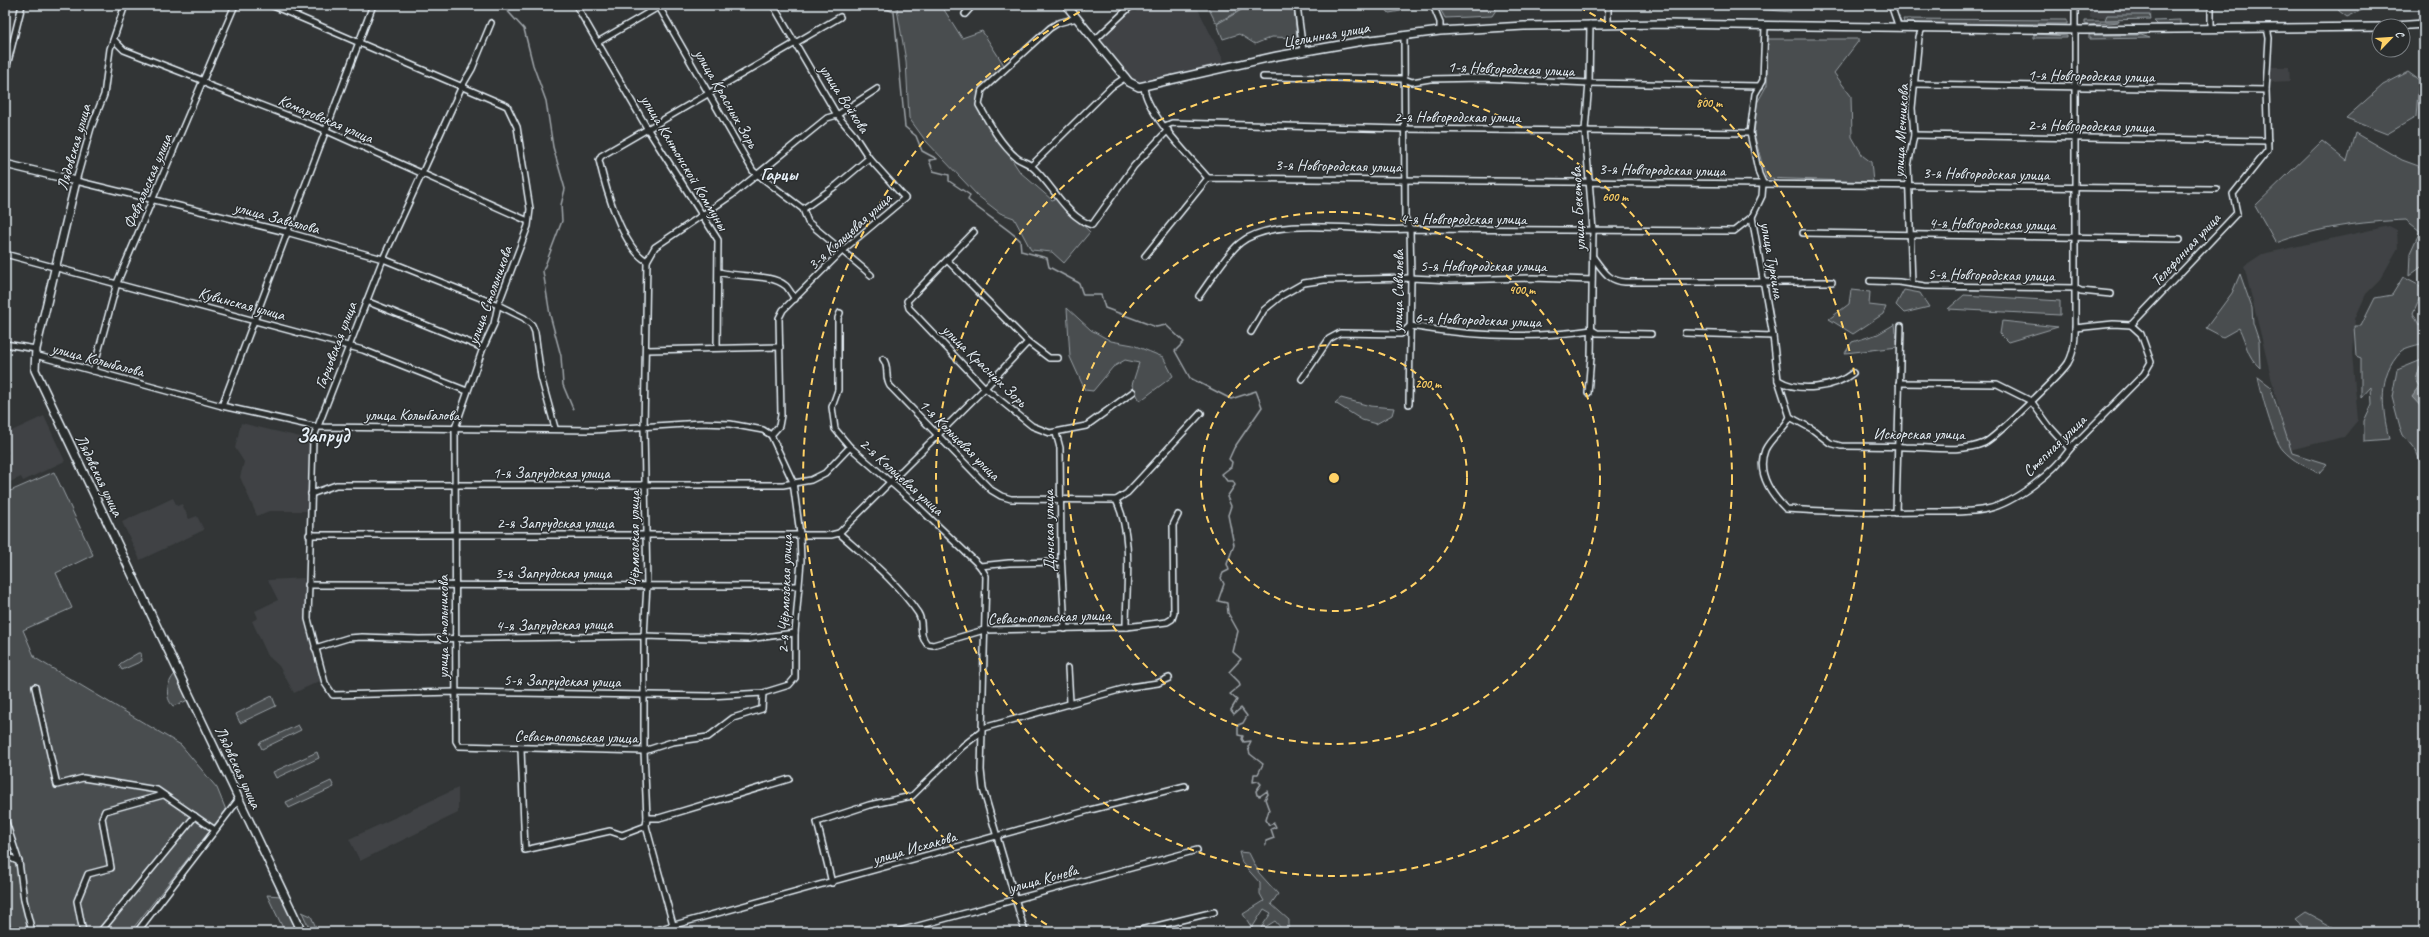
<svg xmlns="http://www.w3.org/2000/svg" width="2429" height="937" viewBox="0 0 2429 937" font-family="Caveat,sans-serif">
<rect width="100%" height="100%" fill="#323536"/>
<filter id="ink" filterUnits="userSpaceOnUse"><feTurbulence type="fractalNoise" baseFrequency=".025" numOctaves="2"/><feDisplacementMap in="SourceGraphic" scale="8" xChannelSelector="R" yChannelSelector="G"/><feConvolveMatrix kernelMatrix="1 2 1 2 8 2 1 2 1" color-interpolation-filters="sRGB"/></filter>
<g filter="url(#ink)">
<!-- built -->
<g fill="#3f4244">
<polygon points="1144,5 1196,5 1225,63 1143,83 1130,78 1099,40 1132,9 1135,12"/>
<polygon points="1790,5 1829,5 1829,10 1792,10"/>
<polygon points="2090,5 2151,5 2152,18 2090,18"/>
<polygon points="2271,67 2289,67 2290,81 2271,82"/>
<polygon points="2389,226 2397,230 2398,248 2380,280 2366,294 2355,319 2352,353 2358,420 2344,437 2289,450 2244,266 2262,254"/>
<polygon points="44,416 65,461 23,481 21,477 10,482 5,470 5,455 9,453 5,443 5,434"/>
<polygon points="241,423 309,439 307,511 269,511 257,516 240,477 244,462 235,448"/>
<polygon points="173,498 177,506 182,504 189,519 197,516 204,530 140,560 122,522"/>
<polygon points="304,578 304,620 320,681 294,693 279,666 268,656 252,621 258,618 255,611 278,600 268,580"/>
<polygon points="458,788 458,813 360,861 349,839"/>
</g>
<!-- green -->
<g fill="#494d4f" stroke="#989fa4">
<polygon points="898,5 941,5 962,38 982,31 1004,65 978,91 977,107 1020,172 1052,200 1055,199 1090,232 1064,263 1052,252 1031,250 1014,218 1000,213 978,196 925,140 909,118 906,61 897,9"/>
<polygon points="1250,5 1294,5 1297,38 1272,37 1255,44 1239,34 1223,39 1217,24"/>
<polygon points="1383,5 1401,5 1401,11 1389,13"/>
<polygon points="1438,5 1492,5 1496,10 1492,16 1445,18"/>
<polygon points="1757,5 1788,5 1791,12 1757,9"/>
<polygon points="2337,5 2366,5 2364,9 2347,17 2339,11"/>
<polygon points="1248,6 1216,23 1208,7"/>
<polygon points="2107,15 2150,15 2151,19 2105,20"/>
<polygon points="1903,19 2067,20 2067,24 1904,23"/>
<polygon points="2180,20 2180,25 2158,25 2154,21"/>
<polygon points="2085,21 2119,21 2119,22 2089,25 2085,24"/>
<polygon points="2034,34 2067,36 2067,38 2034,38"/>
<polygon points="2089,35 2141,35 2150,38 2089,39"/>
<polygon points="1767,39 1860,39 1834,73 1851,96 1852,137 1863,156 1871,162 1873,182 1766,178 1754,134 1757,103 1767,85"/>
<polygon points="2408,72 2419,80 2416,117 2387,134 2346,118 2383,85"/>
<path d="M 2355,133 L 2402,160 L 2424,168 L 2424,265 L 2409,276 L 2410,253 L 2420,231 L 2406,220 C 2359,222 2320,227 2276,243 L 2255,206 L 2322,141 L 2347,161 Z"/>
<path d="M 2240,274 L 2252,308 L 2253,323 L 2259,341 L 2260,368 C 2246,355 2247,344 2239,328 L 2223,337 L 2206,328 L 2232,293 Z"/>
<path d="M 2403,277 L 2424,288 L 2413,313 L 2419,325 L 2424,326 L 2424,343 C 2418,345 2406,347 2401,351 C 2377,375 2382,409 2389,439 L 2364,441 L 2364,421 L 2372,404 L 2371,387 L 2361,398 L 2361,358 L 2356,356 L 2354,326 L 2361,326 L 2375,298 L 2392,295 Z"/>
<polygon points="1851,290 1870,292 1869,305 1886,307 1883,314 1853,334 1829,319 1849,304"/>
<polygon points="1904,290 1920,293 1929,307 1904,313 1896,305"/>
<polygon points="1964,295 2060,301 2060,315 1948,309"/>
<polygon points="1067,308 1091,330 1111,341 1133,345 1163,357 1173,376 1140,401 1132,385 1139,363 1125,360 1113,367 1093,391 1085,390 1070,357"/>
<polygon points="2002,321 2058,327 2008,342 2000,334"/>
<polygon points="1895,324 1898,347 1845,353 1852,342 1878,334"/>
<polygon points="2424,359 2424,471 2416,451 2403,435 2400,427 2392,397 2397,370"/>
<path d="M 2258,377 L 2270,386 L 2292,453 L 2327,464 L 2319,473 C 2306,467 2293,461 2283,450 C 2273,439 2261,392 2258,377 Z"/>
<polygon points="1341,398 1370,406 1394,408 1392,415 1376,424 1362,420 1335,403"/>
<polygon points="54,472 93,555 56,573 72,608 23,630 35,658 181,745 217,788 226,810 130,932 5,932 5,487 8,492"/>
<polygon points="138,653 141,653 142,661 122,670 119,665 121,663"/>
<path d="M 175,674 L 187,696 L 186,701 L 173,706 C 164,697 167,682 175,674 Z"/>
<polygon points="272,696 276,706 240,723 236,714"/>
<polygon points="298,725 301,730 262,749 259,743"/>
<polygon points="317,752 319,758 276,778 273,772"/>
<polygon points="331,781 334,787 289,808 286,802"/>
<polygon points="1239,852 1249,853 1259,873 1278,894 1271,904 1289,920 1289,932 1275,932 1281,928 1275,921 1259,931 1271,913 1264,909 1252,928 1243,914 1264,901 1260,894 1260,883 1242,863"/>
<polygon points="267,895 281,896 298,932 285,932"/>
<polygon points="302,912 311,916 318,932 311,932"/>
<polygon points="2305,912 2342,932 2309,932 2295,919"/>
</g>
<!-- water -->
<polygon fill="#6e7376" stroke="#9fa5aa" points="2420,366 2424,366 2424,410 2412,397 2420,386 2416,380"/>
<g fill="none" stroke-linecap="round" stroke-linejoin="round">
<!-- stream -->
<g stroke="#9fa5aa" stroke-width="1.5">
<polyline points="502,5 524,29 533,65 546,101 553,147 565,189 561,205 562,221 543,271 550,315 561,356 563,385 573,409"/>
<path d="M 886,5 L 884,8 L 894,12 L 905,127 L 916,136 L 922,151 L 937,159 L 929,160 L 933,171 L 949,175 L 949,181 L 970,195 L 968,200 C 985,215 1004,225 1020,240 L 1021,251 L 1047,258 L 1049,267 L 1079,283 L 1083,295 L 1101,295 L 1105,308 L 1156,327 L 1166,325 L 1184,342 L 1175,351 L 1190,378 L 1231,399 L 1256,391 L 1262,407 L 1234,448 L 1229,459 L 1232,462 L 1231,467 L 1222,474 L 1227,481 L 1233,481 L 1235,485 L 1227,497 L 1231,506 L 1228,515 L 1234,545 L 1227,564 L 1229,570 L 1223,573 L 1221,578 L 1224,584 L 1218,601 L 1227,603 L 1228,613 L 1238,631 L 1233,652 L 1241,659 L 1229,672 L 1239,682 L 1240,686 L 1230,694 L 1237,700 L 1231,710 L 1234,714 L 1241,708 L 1247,716 L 1243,723 L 1238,725 L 1238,735 L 1243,736 L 1242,739 L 1244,742 L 1251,741 L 1248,747 L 1250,754 L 1263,764 L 1258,774 L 1254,774 L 1253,782 L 1258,781 L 1261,784 L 1256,791 L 1257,795 L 1260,796 L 1267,791 L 1268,794 L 1265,799 L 1269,810 L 1266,820 L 1269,825 L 1274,823 L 1276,827 L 1271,829 L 1274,838 L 1266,841 L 1266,845"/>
</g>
<defs>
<g id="minor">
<polyline points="125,5 110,49 104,95 91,128 76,181 286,232 383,259 498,305 524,318 532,325 535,332 541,377 555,428"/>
<polyline points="271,5 507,106 517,127 530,209 528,226 498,305 494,324 483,348 455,428 456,741 459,746 644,751 672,742 708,737 733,718 762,709 763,693"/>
<polyline points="576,5 647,128 718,240 717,347"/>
<polyline points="658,5 753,171 803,209 808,222 871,275"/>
<polyline points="1297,5 1303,51"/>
<polyline points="1433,5 1440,22 1440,31"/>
<polyline points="1891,5 1899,28"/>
<polyline points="965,14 973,5"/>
<path d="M 1077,18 L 1058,23 L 1050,28 L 982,90 L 979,105 C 989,123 1001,145 1017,158 C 1021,161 1026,162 1030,165 C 1052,182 1065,217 1092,225 L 1134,166 L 1168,130"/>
<polyline points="491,23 472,69 462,86 383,259 313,439 308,619 325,683 333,695 455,692 709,696 763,693 789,685 795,678 795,633 801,561 800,534 793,482 771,435"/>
<polyline points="1608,24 1608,5"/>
<path d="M 1765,27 L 1763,80 L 1755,94 L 1750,133 L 1759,174 L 1763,183 L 1762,196 L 1752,217 L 1773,336 L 1778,380 L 1790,417 C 1784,430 1771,437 1765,450 C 1756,473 1771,494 1786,509 C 1832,512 1879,513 1926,512 C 1946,512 1968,513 1987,509 C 2015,503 2054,472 2070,449 L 2144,374 L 2151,362 L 2141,334 L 2131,325 L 2113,324 L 2075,328"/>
<polyline points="2211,29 2211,5"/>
<polyline points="1404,35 1405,217 1410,229 1411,278 1409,404"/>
<polyline points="114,40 124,50 204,81 208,85 325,130 528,221"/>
<polyline points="1095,40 1132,5"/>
<polyline points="598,42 660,6"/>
<polyline points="5,74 22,5"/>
<polyline points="1263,77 1404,79 1412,82 1430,79 1480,78 1589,83 1760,86"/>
<polyline points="1916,84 2266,90"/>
<path d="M 1144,87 C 1146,113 1190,157 1208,178"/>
<polyline points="1165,126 1172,123 1403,129 1750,133"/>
<polyline points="1914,135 2268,141"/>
<polyline points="1031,166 1111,87 1126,77"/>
<polyline points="803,209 837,185 869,158"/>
<polyline points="974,232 907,301 909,308 985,388 1032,426 1050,433 1086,426 1133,392"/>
<polyline points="1803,233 2180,239"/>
<polyline points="5,254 363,350 467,391"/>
<polyline points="1145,256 1208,178 2216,189"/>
<path d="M 1593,257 C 1603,270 1608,281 1625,282 L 1832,282"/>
<polyline points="947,260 1028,342 1049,358 1058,358"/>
<path d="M 647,261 C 622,248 605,186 599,160 L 601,156 L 840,17"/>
<path d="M 719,272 C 738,278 771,273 786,286 C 789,289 792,295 795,299"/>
<polyline points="1870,281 1899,282 1925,286 2075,288 2081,291 2111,294"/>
<polyline points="1912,284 1908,166 1914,135 1912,108 1919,37 1922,28"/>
<path d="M 1199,296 C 1210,281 1227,253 1240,243 C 1276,214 1364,233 1410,229 L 1734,231 L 1752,217"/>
<polyline points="366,301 483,348"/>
<polyline points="840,313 838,318 838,390 832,407 835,429 850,447 912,501 980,566 986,576 981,770 983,789 1025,932"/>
<polyline points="2131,325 2237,213 2233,194 2268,150 2266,90 2269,38 2267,28"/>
<polyline points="1251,332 1264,310 1281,296 1304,283 1324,280 1411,278 1451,280 1533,278 1592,280"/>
<polyline points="1685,333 1773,336"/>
<polyline points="5,344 36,349"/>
<polyline points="647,350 780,347"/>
<polyline points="35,355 222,406 317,427 593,430 701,423 730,424 763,430 771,435"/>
<path d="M 883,359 C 890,367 884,377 890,386 L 991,490 L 1001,496 L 1011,499 L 1116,500 L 1127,493 L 1201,413"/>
<polyline points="93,371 117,283 235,5"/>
<path d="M 1302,379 L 1329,339 L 1340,333 L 1401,334 L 1410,326 C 1469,336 1533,339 1592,330 L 1597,333 L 1651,334"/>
<path d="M 1778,380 C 1799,393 1834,388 1853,373"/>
<polyline points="1899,383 1997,384 2031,401 2050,427 2070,449"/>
<polyline points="1588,393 1591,357 1593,230 1585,130 1589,83 1590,24"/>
<polyline points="222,406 373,5"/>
<path d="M 1790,417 L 1812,429 L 1830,443 L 1841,446 C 1862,446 1884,446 1905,447 C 1929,447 1961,453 1984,443 C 1995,438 2061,374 2068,363 C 2077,348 2075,325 2075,309 L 2075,5"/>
<polyline points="1056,433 1060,448 1061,554 1065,629"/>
<polyline points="771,435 779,426 781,415 779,318 783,310 843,250 905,198 869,158 854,135 837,115 773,5"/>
<polyline points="311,494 336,485 783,485 811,480 825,473 850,447"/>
<path d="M 1116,500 C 1134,537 1126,587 1126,627"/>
<polyline points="1896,513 1901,326"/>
<path d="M 839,533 C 867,558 897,582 918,613 C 925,624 917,632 927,644 L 933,645 L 984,630 L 1126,627 L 1167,622 L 1172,619 L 1174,613 L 1173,525 L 1178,515"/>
<polyline points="309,535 831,535 839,533 985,388 1028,342"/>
<polyline points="980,566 1009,563 1061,562"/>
<polyline points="308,585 797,586"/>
<polyline points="315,648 348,638 362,637 419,639 644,636 748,639 795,633"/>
<polyline points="1068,668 1070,702"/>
<polyline points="35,687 57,785 83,778 157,790 215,830"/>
<polyline points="983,728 1130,687 1158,683 1169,678"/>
<polyline points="521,749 525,850 610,831 622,835 646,826"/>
<polyline points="647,818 659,818 789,779"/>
<polyline points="5,819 19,862 24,900 32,932"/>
<polyline points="5,855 19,862"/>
<polyline points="832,883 817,822 869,805 912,796 963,746 981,732"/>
<polyline points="5,922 8,932"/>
<polyline points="83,932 77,901 88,874 111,868 102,818 105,811 163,795"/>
<polyline points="100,932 195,816"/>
<polyline points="137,932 239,799"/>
<polyline points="649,932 1090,810 1185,786"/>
<polyline points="675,932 646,826 647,818 644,751 644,636 647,585 644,428 647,261 655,247 732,195 827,118 837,115 877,89"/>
<polyline points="896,932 1197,850"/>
<polyline points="1132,932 1214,912"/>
</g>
<g id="major">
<polyline points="1066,5 1129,82 1139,87 1277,56 1363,41 1440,31 1524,26 1665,24 2084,30 2379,27"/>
<polyline points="2395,26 2424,24"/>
<polyline points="5,164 76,181 36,349 35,370 302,932"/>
</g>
</defs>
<!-- minor casing -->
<use href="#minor" stroke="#e8f1f8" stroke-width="8"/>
<!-- major casing -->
<use href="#major" stroke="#e8f1f8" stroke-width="10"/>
<!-- minor -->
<use href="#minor" stroke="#2a2d2e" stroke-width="5"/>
<!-- major -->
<use href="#major" stroke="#2a2d2e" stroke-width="7"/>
</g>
</g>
<!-- distance rings -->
<g fill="none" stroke="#ffd166" stroke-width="2" stroke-dasharray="7 5">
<circle cx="1334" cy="478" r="133"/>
<circle cx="1334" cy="478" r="266"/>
<circle cx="1334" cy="478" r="398"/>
<path d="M1057 931A531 531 0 0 1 1089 7M1579 7A531 531 0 0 1 1611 931"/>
</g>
<g text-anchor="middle" stroke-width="3" stroke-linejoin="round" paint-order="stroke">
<!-- street labels -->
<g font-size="16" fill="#e8f1f8" stroke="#2a2d2e">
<text transform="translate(1326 34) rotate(-10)" y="6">Целинная улица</text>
<text transform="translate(1511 68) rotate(2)" y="6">1-я Новгородская улица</text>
<text transform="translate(2091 75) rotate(1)" y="6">1-я Новгородская улица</text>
<text transform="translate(727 98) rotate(60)" y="6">улица Красных Зорь</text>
<text transform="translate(845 98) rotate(57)" y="6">улица Войкова</text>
<text x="1457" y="122">2-я Новгородская улица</text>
<text transform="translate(326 118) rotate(23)" y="6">Комаровская улица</text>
<text transform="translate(2091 125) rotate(1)" y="6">2-я Новгородская улица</text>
<text transform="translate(1900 131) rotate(-87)" y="6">улица Мечникова</text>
<text transform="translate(73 147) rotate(-74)" y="6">Лядовская улица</text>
<text transform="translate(685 162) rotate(59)" y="6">улица Кантонской Коммуны</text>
<text transform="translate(1338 165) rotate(1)" y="6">3-я Новгородская улица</text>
<text transform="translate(1662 169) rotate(1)" y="6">3-я Новгородская улица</text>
<text transform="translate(1986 173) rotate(1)" y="6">3-я Новгородская улица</text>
<text transform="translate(147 181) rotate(-67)" y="6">Февральская улица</text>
<text transform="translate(1577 209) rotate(-93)" y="6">улица Бекетова</text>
<text transform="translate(277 217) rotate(15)" y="6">улица Завьялова</text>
<text x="1463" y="224">4-я Новгородская улица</text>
<text transform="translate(1992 223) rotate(1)" y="6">4-я Новгородская улица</text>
<text transform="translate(849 231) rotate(-42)" y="6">3-я Кольцевая улица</text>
<text transform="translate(2185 249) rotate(-47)" y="6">Телефонная улица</text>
<text transform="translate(1773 260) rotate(80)" y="6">улица Туркина</text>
<text x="1483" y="271">5-я Новгородская улица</text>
<text transform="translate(1991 274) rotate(1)" y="6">5-я Новгородская улица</text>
<text transform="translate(1397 291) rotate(-89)" y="6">улица Сивилева</text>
<text transform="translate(489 295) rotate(-70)" y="6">улица Стольникова</text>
<text transform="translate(242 303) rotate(15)" y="6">Кувинская улица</text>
<text transform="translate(1478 319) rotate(2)" y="6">6-я Новгородская улица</text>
<text transform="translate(335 345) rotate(-69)" y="6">Гарцовская улица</text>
<text transform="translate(98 359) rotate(15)" y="6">улица Колыбалова</text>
<text transform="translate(985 365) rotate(44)" y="6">улица Красных Зорь</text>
<text x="412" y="420">улица Колыбалова</text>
<text x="1919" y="439">Искорская улица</text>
<text transform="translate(960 439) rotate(45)" y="6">1-я Кольцевая улица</text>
<text transform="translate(2054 445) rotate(-44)" y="6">Степная улица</text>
<text x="551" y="478">1-я Запрудская улица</text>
<text transform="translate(100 475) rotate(64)" y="6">Лядовская улица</text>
<text transform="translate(902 476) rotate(42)" y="6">2-я Кольцевая улица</text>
<text x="555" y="528">2-я Запрудская улица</text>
<text transform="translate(1048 531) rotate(-91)" y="6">Донская улица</text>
<text transform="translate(633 539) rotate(-90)" y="6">Чёрмозская улица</text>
<text x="553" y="578">3-я Запрудская улица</text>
<text transform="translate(784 594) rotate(-88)" y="6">2-я Чёрмозская улица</text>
<text transform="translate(1049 616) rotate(-2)" y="6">Севастопольская улица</text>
<text transform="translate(554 624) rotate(-1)" y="6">4-я Запрудская улица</text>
<text transform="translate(442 627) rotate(-90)" y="6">улица Стольникова</text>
<text transform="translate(562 680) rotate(1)" y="6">5-я Запрудская улица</text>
<text transform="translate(576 736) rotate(1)" y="6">Севастопольская улица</text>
<text transform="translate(239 767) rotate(65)" y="6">Лядовская улица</text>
<text transform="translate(914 847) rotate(-16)" y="6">улица Исхакова</text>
<text transform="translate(1043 878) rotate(-15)" y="6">улица Конева</text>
</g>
<!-- quarter labels -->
<g font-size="18" font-weight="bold" fill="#e8f1f8" stroke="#2a2d2e">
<text x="779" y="180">Гарцы</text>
</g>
<!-- district labels -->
<g font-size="20" font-weight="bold" fill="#e8f1f8" stroke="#2a2d2e">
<text x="323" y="442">Запруд</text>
</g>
</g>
<circle cx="1334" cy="478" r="6" fill="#ffd166" stroke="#2a2d2e" stroke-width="2"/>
<g font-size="12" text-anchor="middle" font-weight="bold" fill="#ffd166" stroke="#2a2d2e" stroke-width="3" stroke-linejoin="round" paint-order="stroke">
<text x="1709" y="107">800 m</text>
<text x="1615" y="201">600 m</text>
<text x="1522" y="294">400 m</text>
<text x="1428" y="388">200 m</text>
</g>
<!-- margin -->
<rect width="2429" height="937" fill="none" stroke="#2a2d2e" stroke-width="20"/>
<rect x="10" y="10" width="2409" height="917" fill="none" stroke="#e8f1f8" stroke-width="1.5" filter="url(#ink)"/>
<!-- north arrow -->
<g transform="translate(2391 38) rotate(65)"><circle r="19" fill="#2a2d2e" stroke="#767b7f"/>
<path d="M0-3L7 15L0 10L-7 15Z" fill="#ffd166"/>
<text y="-6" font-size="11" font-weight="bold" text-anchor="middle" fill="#e8f1f8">С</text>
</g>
</svg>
